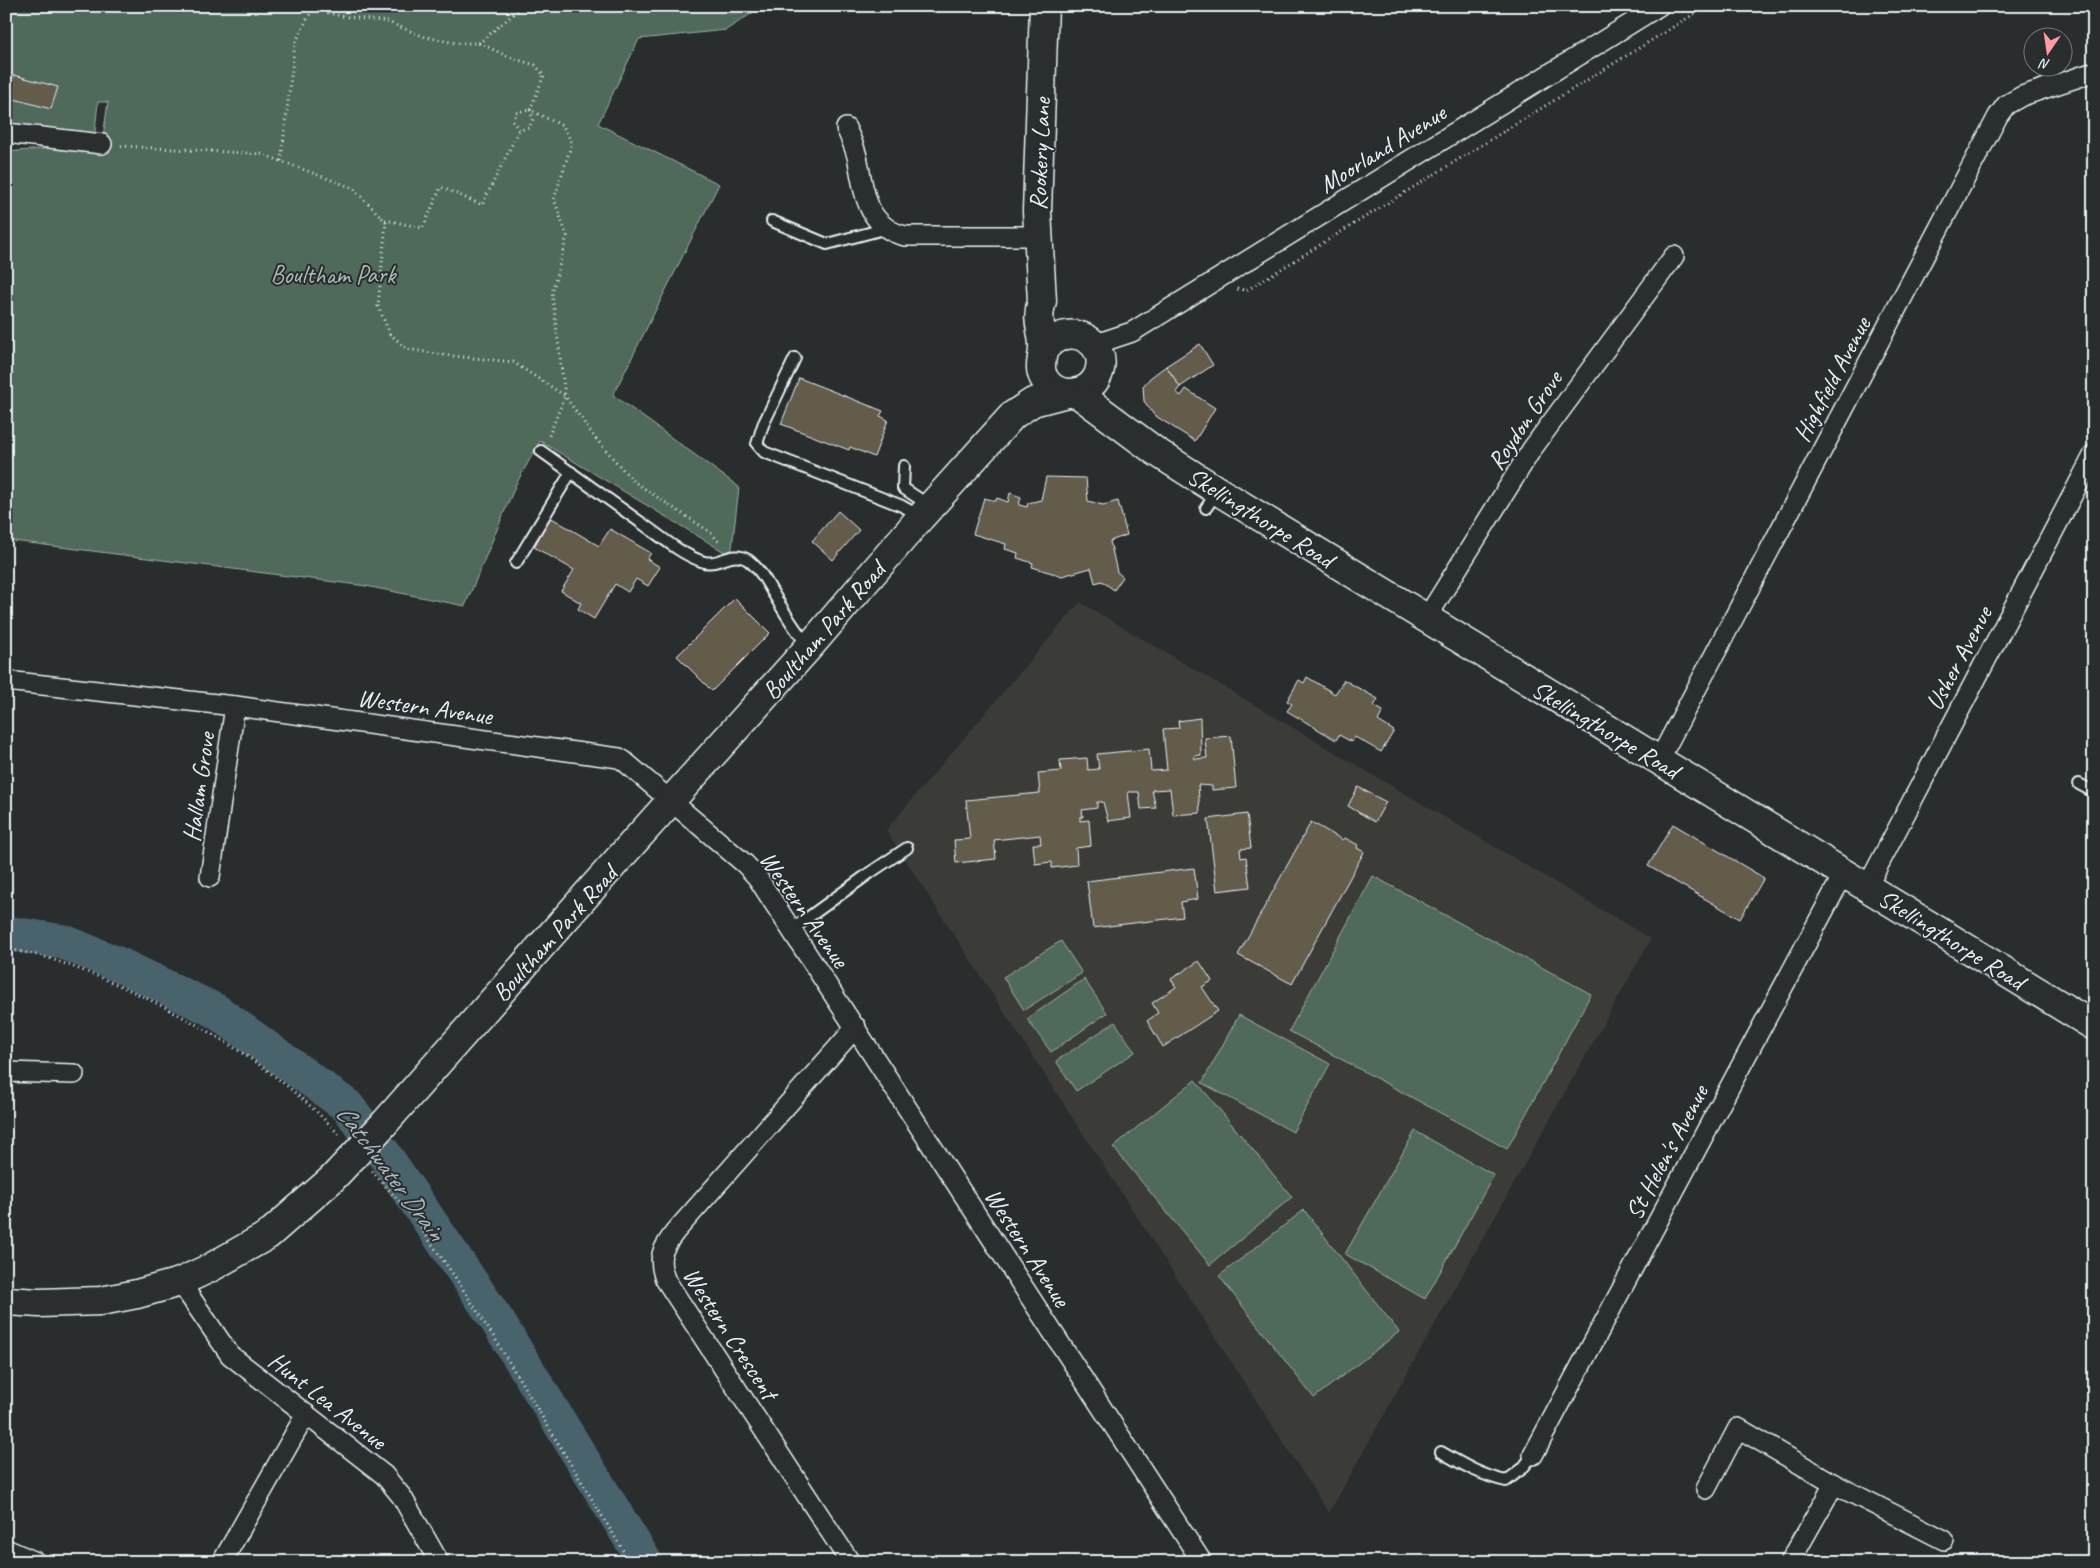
<svg xmlns="http://www.w3.org/2000/svg" width="2100" height="1568" viewBox="0 0 2100 1568" font-family="Caveat,sans-serif">
<rect width="100%" height="100%" fill="#2a2d2e"/>
<filter id="ink" filterUnits="userSpaceOnUse"><feTurbulence type="fractalNoise" baseFrequency=".02" numOctaves="2"/><feDisplacementMap in="SourceGraphic" scale="10" xChannelSelector="R" yChannelSelector="G"/><feConvolveMatrix kernelMatrix="1 2 1 2 8 2 1 2 1" color-interpolation-filters="sRGB"/></filter>
<g filter="url(#ink)">
<!-- built -->
<polygon fill="#3b3b37" points="1080,602 1651,939 1329,1513 886,830"/>
<!-- green -->
<g fill="#4f6a5a" stroke="#9caea9">
<polygon points="6,6 763,6 726,30 639,39 598,124 719,184 613,395 739,487 731,556 540,441 516,484 465,606 366,586 6,540 6,152 102,144 108,102 98,102 94,141 6,122"/>
<polygon points="1373,876 1591,994 1507,1149 1289,1031"/>
<polygon points="1061,941 1082,973 1024,1010 1003,977"/>
<polygon points="1084,979 1107,1013 1051,1052 1027,1019"/>
<polygon points="1239,1015 1330,1064 1293,1132 1202,1083"/>
<polygon points="1115,1022 1135,1052 1076,1091 1056,1061"/>
<polygon points="1195,1080 1292,1197 1210,1265 1113,1147"/>
<polygon points="1415,1131 1494,1175 1425,1299 1345,1254"/>
<polygon points="1304,1210 1399,1332 1314,1398 1219,1276"/>
</g>
<g fill="none" stroke-linecap="round" stroke-linejoin="round">
<!-- river -->
<polyline stroke="#48646d" stroke-width="35" points="6,933 64,942 122,966 216,1011 347,1106 384,1154 498,1322 645,1562"/>
</g>
<!-- building -->
<g fill="#635c4c" stroke="#e8f1f8">
<polygon points="14,75 58,87 51,109 7,97 9,92 6,91 6,77 13,79"/>
<polygon points="1200,344 1213,365 1180,387 1166,366"/>
<polygon points="1166,366 1180,387 1176,392 1181,396 1186,389 1215,408 1195,441 1154,415 1144,401 1143,386 1150,378"/>
<polygon points="799,378 883,411 880,416 888,420 874,457 850,447 849,450 781,424"/>
<polygon points="1046,477 1086,478 1088,501 1103,505 1118,501 1127,535 1110,541 1117,572 1123,577 1114,590 1102,581 1095,583 1091,568 1062,576 1032,567 1033,563 1017,558 1018,553 1005,549 1006,544 973,534 984,498 996,501 997,498 1008,502 1010,493 1021,497 1019,505 1027,507 1028,503 1041,500"/>
<polygon points="838,511 859,530 833,560 812,541"/>
<polygon points="550,517 599,546 610,529 651,553 647,559 660,567 648,586 636,579 628,592 615,584 594,619 578,609 581,603 561,591 574,570 534,547"/>
<polygon points="735,598 770,633 712,691 677,656"/>
<polygon points="1307,677 1335,694 1344,680 1378,699 1374,706 1383,711 1378,721 1394,731 1381,752 1355,737 1352,742 1339,735 1336,740 1287,711 1292,704 1287,701 1299,680 1304,683"/>
<polygon points="1200,718 1201,755 1194,756 1195,759 1207,758 1205,738 1231,736 1236,788 1212,790 1212,786 1198,785 1200,813 1173,815 1170,789 1152,790 1156,808 1141,809 1139,792 1128,792 1131,818 1108,821 1103,802 1097,802 1097,808 1082,810 1083,817 1080,817 1080,821 1089,820 1091,846 1076,848 1077,865 1052,868 1052,862 1035,864 1033,844 1041,844 1040,835 994,840 996,859 956,863 954,840 970,839 966,800 1040,793 1038,773 1061,771 1060,760 1087,758 1088,770 1099,769 1097,754 1149,749 1151,771 1167,770 1163,729 1179,728 1178,721"/>
<polygon points="1358,787 1386,802 1375,822 1348,806"/>
<polygon points="1247,814 1251,848 1240,849 1241,858 1246,857 1250,887 1217,891 1208,819"/>
<polygon points="1311,822 1343,840 1345,838 1358,845 1357,848 1364,852 1292,984 1238,955"/>
<polygon points="1673,824 1764,878 1740,919 1648,866"/>
<polygon points="1194,868 1198,899 1181,902 1183,917 1093,928 1087,881"/>
<polygon points="1199,961 1212,981 1202,987 1218,1011 1163,1047 1147,1021 1158,1013 1152,1003 1176,987 1171,979"/>
</g>
<g fill="none" stroke-linecap="round" stroke-linejoin="round">
<defs>
<g id="lane">
<polyline points="772,221 827,244 884,229"/>
<polyline points="795,358 763,425 757,444 764,452 902,506 920,516"/>
<path d="M 541,451 C 574,475 607,498 640,522 C 659,535 679,553 701,561 C 717,568 732,549 748,560 C 759,568 766,581 773,593 C 784,611 794,630 809,646"/>
<polyline points="904,466 903,488 930,506"/>
<polyline points="1206,508 1217,492"/>
<polyline points="516,563 571,472"/>
<polyline points="2079,784 2094,792"/>
<polyline points="791,930 871,872 907,848"/>
<path d="M 1441,1452 C 1462,1464 1482,1476 1506,1481 L 1522,1469 L 1533,1455"/>
</g>
<g id="street">
<path d="M 846,128 C 851,139 856,149 858,161 C 864,193 867,227 905,236 L 1037,236"/>
<polyline points="6,133 102,144"/>
<polyline points="1093,345 1132,332 1659,6"/>
<polyline points="1426,619 1532,449 1674,256"/>
<polyline points="6,681 235,706 619,758 624,761 745,864 757,877 1202,1562"/>
<polyline points="1659,760 1998,116 2006,105 2022,96 2094,72"/>
<polyline points="210,877 235,706"/>
<polyline points="1867,887 2094,454"/>
<polyline points="6,1072 74,1074"/>
<polyline points="180,1282 230,1355 384,1475 402,1497 439,1562"/>
<polyline points="1533,1455 1844,873"/>
<polyline points="1706,1489 1738,1428 1834,1484 1944,1540"/>
<polyline points="6,1549 36,1562"/>
<polyline points="222,1562 306,1414"/>
<path d="M 850,1562 L 665,1279 C 657,1257 662,1249 675,1232 L 856,1027"/>
<polyline points="1790,1562 1834,1484"/>
</g>
<g id="secondary">
<path d="M 1043,351 C 1066,317 1112,341 1098,375 C 1089,396 1058,400 1045,380 C 1038,369 1042,361 1043,350 C 1044,331 1035,322 1042,301 L 1037,211 L 1044,6"/>
<polyline points="1077,393 1155,451 1218,491 2094,1026"/>
<polyline points="6,1301 39,1303 101,1301 137,1294 180,1282 210,1268 268,1235 332,1179 382,1126 588,893 810,646 921,517 1013,415 1033,402 1067,393"/>
</g>
</defs>
<!-- lane casing -->
<use href="#lane" stroke="#e8f1f8" stroke-width="14"/>
<!-- street casing -->
<use href="#street" stroke="#e8f1f8" stroke-width="22"/>
<!-- secondary casing -->
<use href="#secondary" stroke="#e8f1f8" stroke-width="31"/>
<!-- path -->
<g stroke="#e8f1f8" stroke-width="3" stroke-dasharray="1 4" stroke-linecap="butt">
<polyline points="313,9 341,16 388,22 425,37 456,43 479,43 523,6"/>
<polyline points="479,43 509,57 535,65 544,75 530,110 563,126 572,143 554,199 567,236 552,293 565,396 548,438"/>
<polygon points="530,110 533,119 529,128 519,130 513,121 516,112"/>
<polyline points="121,146 262,154 353,188 386,222 378,306 390,334 407,349 444,355 513,362 565,396 595,438 633,481 710,532 721,544"/>
<polyline points="281,161 295,43 314,6"/>
<polyline points="385,220 423,228 441,187 482,205 519,130"/>
<polyline points="1237,289 1247,290 1707,6"/>
<path d="M 6,949 C 21,952 37,954 51,959 C 150,992 271,1058 341,1137"/>
<polyline points="372,1171 413,1217 455,1277 492,1334 630,1562"/>
</g>
<!-- lane -->
<use href="#lane" stroke="#2a2d2e" stroke-width="10"/>
<!-- street -->
<use href="#street" stroke="#2a2d2e" stroke-width="19"/>
<!-- secondary -->
<use href="#secondary" stroke="#2a2d2e" stroke-width="28"/>
</g>
</g>
<g text-anchor="middle" stroke-width="4" stroke-linejoin="round" paint-order="stroke">
<!-- street labels -->
<g font-size="25" fill="#e8f1f8" stroke="#2a2d2e">
<text transform="translate(1382 148) rotate(-32)" y="9">Moorland Avenue</text>
<text transform="translate(1039 154) rotate(-88)" y="9">Rookery Lane</text>
<text transform="translate(1831 379) rotate(-62)" y="9">Highfield Avenue</text>
<text transform="translate(1524 420) rotate(-56)" y="9">Roydon Grove</text>
<text transform="translate(1261 517) rotate(32)" y="9">Skellingthorpe Road</text>
<text transform="translate(823 630) rotate(-49)" y="9">Boultham Park Road</text>
<text transform="translate(1958 658) rotate(-62)" y="9">Usher Avenue</text>
<text transform="translate(425 706) rotate(8)" y="9">Western Avenue</text>
<text transform="translate(1606 729) rotate(31)" y="9">Skellingthorpe Road</text>
<text transform="translate(198 787) rotate(-82)" y="9">Hallam Grove</text>
<text transform="translate(805 909) rotate(55)" y="9">Western Avenue</text>
<text transform="translate(554 933) rotate(-48)" y="9">Boultham Park Road</text>
<text transform="translate(1952 939) rotate(32)" y="9">Skellingthorpe Road</text>
<text transform="translate(1666 1152) rotate(-62)" y="9">St Helen's Avenue</text>
<text transform="translate(1028 1247) rotate(57)" y="9">Western Avenue</text>
<text transform="translate(731 1333) rotate(57)" y="9">Western Crescent</text>
<text transform="translate(328 1400) rotate(38)" y="9">Hunt Lea Avenue</text>
</g>
<!-- park labels -->
<g font-size="25" fill="#abbbb9" stroke="#2a2d2e">
<text x="333" y="283">Boultham Park</text>
</g>
<!-- water labels -->
<g font-size="26" font-style="italic" fill="#a8b9c0" stroke="#2a2d2e">
<text transform="translate(391 1172) rotate(53)" y="9">Catchwater Drain</text>
</g>
</g>
<!-- margin -->
<rect width="2100" height="1568" fill="none" stroke="#2a2d2e" stroke-width="25"/>
<rect x="12" y="12" width="2075" height="1543" fill="none" stroke="#e8f1f8" stroke-width="2" filter="url(#ink)"/>
<!-- north arrow -->
<g transform="translate(2048 52) rotate(193)"><circle r="24" fill="#2a2d2e" stroke="#767b7f"/>
<path d="M0-4L9 19L0 12L-9 19Z" fill="#ff9aa2"/>
<text y="-8" font-size="14" font-weight="bold" text-anchor="middle" fill="#e8f1f8">N</text>
</g>
</svg>
